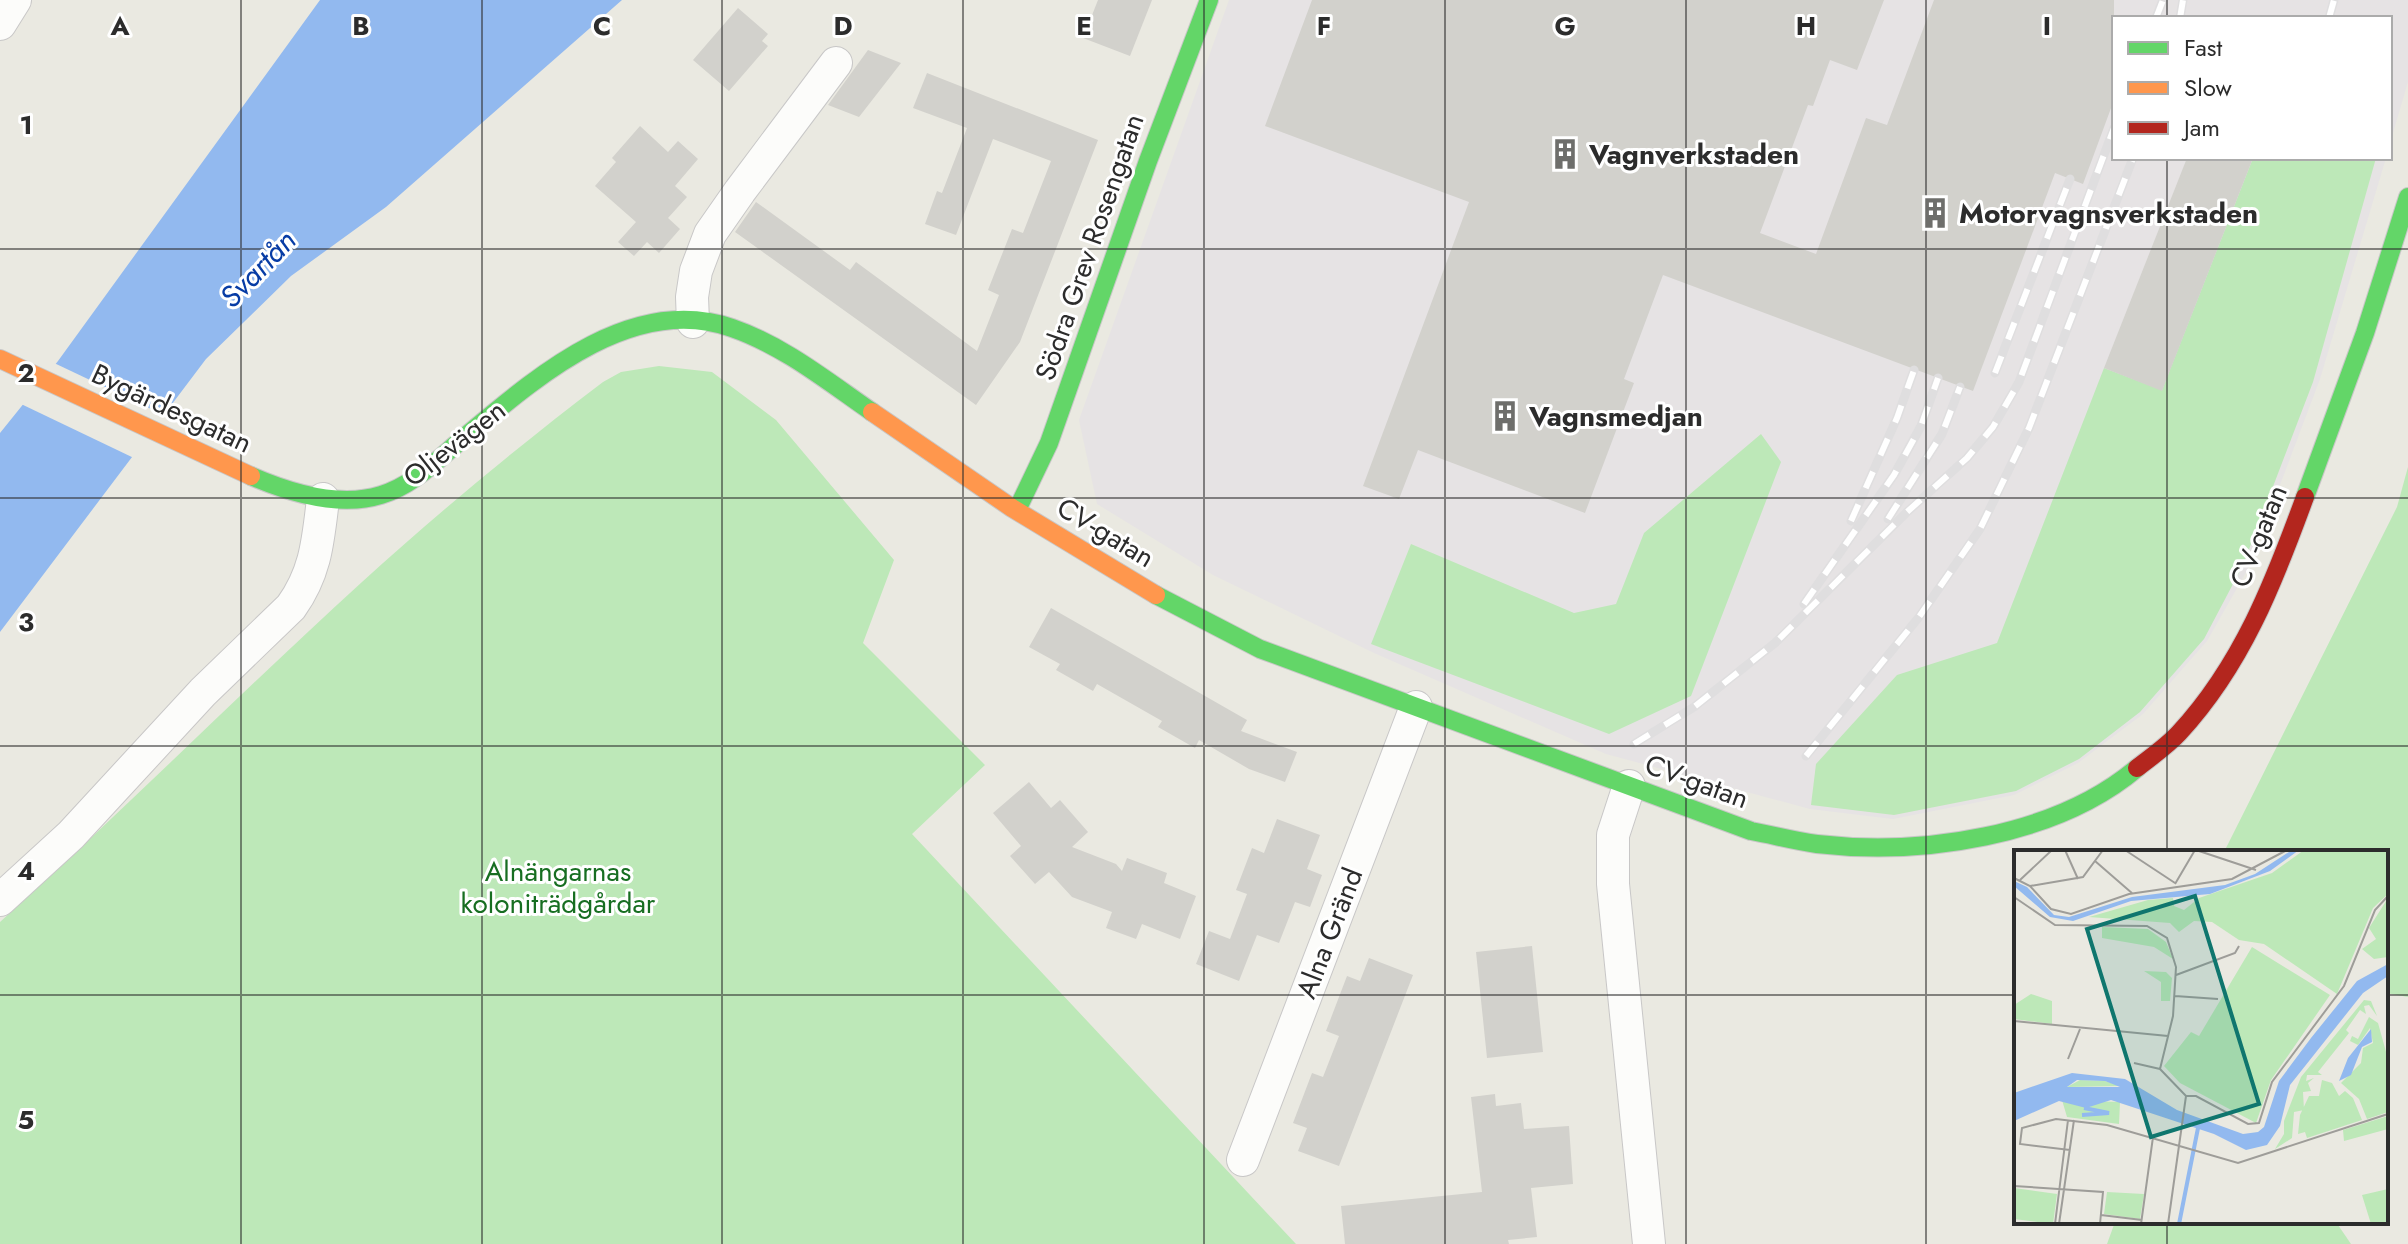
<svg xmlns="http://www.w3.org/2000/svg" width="2408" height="1244" viewBox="0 0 2408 1244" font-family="Jost,sans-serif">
<rect width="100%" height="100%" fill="#eae9e1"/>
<!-- industrial -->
<polygon fill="#e6e3e4" points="1229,0 2408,0 2408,82 2390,143 2390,18 2114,18 2114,158 2386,158 2320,379 2249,567 2207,641 2143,714 2078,763 2014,795 1893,819 1810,809 1606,754 1374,653 1213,575 1097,504 1079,420"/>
<!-- green -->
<g fill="#bde8b8">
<polygon points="2253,158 2376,158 2313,382 2243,565 2204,639 2140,712 2079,759 2016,791 1894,815 1811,805 1816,764 1897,675 1997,643 2104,368 2162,390"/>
<path d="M 659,366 L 712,372 L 776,420 L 894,560 L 863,643 L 985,765 L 912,834 L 1296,1244 L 0,1244 L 0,922 C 123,811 239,694 362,582 C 439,512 520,445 603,382 L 621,372 Z"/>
<polygon points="1761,434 1781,462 1691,696 1609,734 1371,644 1411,544 1574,613 1616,604 1644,533"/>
<polygon points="2408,467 2408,997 2386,993 2386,852 2224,852 2397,507"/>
<polygon points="2115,1222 2336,1222 2351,1244 2107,1244"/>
</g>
<!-- water -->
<polygon fill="#92b9ef" points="320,0 622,0 386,207 291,276 206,359 0,632 0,433 58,361"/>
<!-- pier -->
<polygon fill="#eae9e1" points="52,362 168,417 136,459 19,403"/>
<!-- building -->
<g fill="#d2d1cc">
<polygon points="1098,0 1152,0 1130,56 1083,38"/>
<polygon points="1312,0 1884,0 1857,70 1830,60 1813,106 1808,105 1760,233 1816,254 1866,118 1887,125 1934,0 2114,0 2114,100 2083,184 2055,173 1973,391 1663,275 1624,379 1634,383 1585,513 1418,450 1399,499 1363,486 1469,202 1265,126"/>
<polygon points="738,8 768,34 762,41 768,46 729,91 693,60"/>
<polygon points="868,50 901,63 859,117 828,105"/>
<polygon points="927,73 1098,140 1020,342 976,405 735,232 756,202 850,270 856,262 977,351 999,295 988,290 1012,229 1023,233 1051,161 993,139 956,235 925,224 937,191 942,193 967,128 913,108"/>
<polygon points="640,126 668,152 678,141 698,159 675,186 687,197 668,218 680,229 659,253 647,242 634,256 618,242 636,222 595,186 616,162 612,158"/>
<polygon points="2187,158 2253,158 2162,391 2104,368"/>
<polygon points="1051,608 1247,720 1241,731 1297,752 1285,782 1249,769 1199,740 1195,748 1158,727 1162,721 1097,684 1093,691 1056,670 1060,664 1029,647"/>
<polygon points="1029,782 1051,808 1060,800 1088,832 1072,847 1116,864 1122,871 1127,858 1167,873 1164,883 1196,896 1180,939 1142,924 1136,939 1106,928 1112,912 1072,897 1049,872 1035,884 1010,856 1021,846 993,813"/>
<polygon points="1277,819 1320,835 1307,869 1322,875 1310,907 1295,902 1279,943 1257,935 1239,981 1196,964 1209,931 1230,939 1247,894 1236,890 1252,848 1264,853"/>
<polygon points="1532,946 1543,1052 1487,1058 1476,952"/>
<polygon points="1369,958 1413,975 1339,1166 1298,1151 1307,1128 1293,1123 1312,1073 1323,1077 1339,1036 1326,1031 1347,976 1360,981"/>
<polygon points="1495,1094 1496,1106 1521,1103 1524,1129 1569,1126 1573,1184 1531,1188 1537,1237 1508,1240 1509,1244 1345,1244 1341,1206 1482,1192 1471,1097"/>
</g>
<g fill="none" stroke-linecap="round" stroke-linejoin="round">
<defs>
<g id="street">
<polyline points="0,24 15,0"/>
<polyline points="693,322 692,297 696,271 710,234 740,191 836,63"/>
<polyline points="1629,786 1613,835 1613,884 1649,1244"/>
<path d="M 0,900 L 71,835 L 203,692 L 291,607 C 316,572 318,541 323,499"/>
<polyline points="1243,1160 1416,707"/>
</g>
<g id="fast">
<path d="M 251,476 C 290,493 339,508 381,495 C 412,486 436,461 460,441 C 532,381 630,292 732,328 C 784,346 827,381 872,412"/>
<polyline points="2305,497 2365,333 2408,197"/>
<polyline points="1017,510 1049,443 1148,161 1209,0"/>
<path d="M 1156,595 L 1260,649 L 1751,831 C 1773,835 1795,841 1817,844 C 1921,856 2055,837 2137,768"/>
</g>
<g id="slow">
<polyline points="0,359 251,476"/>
<polyline points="872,412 1012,508 1156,595"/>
</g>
<path id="jam" d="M 2137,768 C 2151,757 2167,746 2179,733 C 2242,665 2274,582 2305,497"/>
</defs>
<!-- street casing -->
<use href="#street" stroke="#c8c7c7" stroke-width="34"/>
<!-- fast casing -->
<use href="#fast" stroke="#c8c7c7" stroke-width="20"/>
<!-- slow casing -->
<use href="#slow" stroke="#c8c7c7" stroke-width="20"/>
<!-- jam casing -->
<use href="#jam" stroke="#c8c7c7" stroke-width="20"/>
<!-- street -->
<use href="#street" stroke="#fcfcfa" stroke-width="32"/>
<!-- fast -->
<use href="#fast" stroke="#63d668" stroke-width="18"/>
<!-- slow -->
<use href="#slow" stroke="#ff974d" stroke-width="18"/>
<!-- jam -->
<use href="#jam" stroke="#b3261e" stroke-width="18"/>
<defs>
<g id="rail">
<polyline points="2156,18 2163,0"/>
<polyline points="2180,18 2183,0"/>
<polyline points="2329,18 2334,0"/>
<polyline points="1995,373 2070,179"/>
<polyline points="1888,519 1942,434 1960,387"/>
<polyline points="1851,521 1897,418 1914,370"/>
<polyline points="1804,604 1894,475 1921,426 1938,378"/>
<polyline points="1634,744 1694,707 1775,643 1907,512 1967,458 1993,427 2019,382 2114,128"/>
<polyline points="1806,756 1919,617 1980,529 2029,428 2133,158"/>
</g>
</defs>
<!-- rail casing -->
<use href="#rail" stroke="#dfdedf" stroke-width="9"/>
<!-- rail -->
<use href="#rail" stroke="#fff" stroke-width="6" stroke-dasharray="18" stroke-linecap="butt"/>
</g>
<!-- grid -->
<path fill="none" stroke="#2c2c2c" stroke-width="2" stroke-opacity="0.55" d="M 241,0 L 241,1244M 482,0 L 482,1244M 722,0 L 722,1244M 963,0 L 963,1244M 1204,0 L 1204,1244M 1445,0 L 1445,1244M 1686,0 L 1686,1244M 1926,0 L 1926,1244M 2167,0 L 2167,18M 2167,158 L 2167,852M 0,249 L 2408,249M 0,498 L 2408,498M 0,746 L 2408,746M 0,995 L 2016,995M 2386,995 L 2408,995M 2167,1222 L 2167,1244"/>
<!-- icons -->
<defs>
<symbol id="building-bare" viewBox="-9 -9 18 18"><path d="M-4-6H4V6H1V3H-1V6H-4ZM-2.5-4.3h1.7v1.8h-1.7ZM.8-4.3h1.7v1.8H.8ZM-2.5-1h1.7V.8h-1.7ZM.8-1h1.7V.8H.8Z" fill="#6e6e6b" stroke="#fff" stroke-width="2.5" paint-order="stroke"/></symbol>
</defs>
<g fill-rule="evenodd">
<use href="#building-bare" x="1543" y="132" width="44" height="44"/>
<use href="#building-bare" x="1913" y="191" width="44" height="44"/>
<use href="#building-bare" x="1483" y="394" width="44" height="44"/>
</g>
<g text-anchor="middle" stroke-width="6" stroke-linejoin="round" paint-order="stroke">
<!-- poi labels -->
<g font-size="28" font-weight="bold" fill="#2c2c2c" stroke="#fff" text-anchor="start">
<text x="1589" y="164">Vagnverkstaden</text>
<text x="1959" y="223">Motorvagnsverkstaden</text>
<text x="1529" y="426">Vagnsmedjan</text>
</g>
<!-- street labels -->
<g font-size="28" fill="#2c2c2c" stroke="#fff">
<text transform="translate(1089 247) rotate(-71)" y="10">Södra Grev Rosengatan</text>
<text transform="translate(172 408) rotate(25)" y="10">Bygärdesgatan</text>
<text transform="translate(454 443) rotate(-38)" y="10">Oljevägen</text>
<text transform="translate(1106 532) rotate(31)" y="10">CV-gatan</text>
<text transform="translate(2258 536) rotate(-68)" y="10">CV-gatan</text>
<text transform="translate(1697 781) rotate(20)" y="10">CV-gatan</text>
<text transform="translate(1329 933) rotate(-69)" y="10">Alna Gränd</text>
</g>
<!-- park labels -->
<g font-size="28" fill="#176e21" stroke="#fff">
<text x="558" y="881">Alnängarnas<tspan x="558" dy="32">koloniträdgårdar</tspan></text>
</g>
<!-- water labels -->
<g font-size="30" font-style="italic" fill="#073ca5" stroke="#fff">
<text transform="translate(258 269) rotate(-46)" y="10">Svartån</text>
</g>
</g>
<!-- overview -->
<g transform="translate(2014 850)">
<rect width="374" height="374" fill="#eae9e1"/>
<path d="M 290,0 L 374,0 L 374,44 L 359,58 L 323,144 L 250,94 L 225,90 L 198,72 L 180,71 L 165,82 L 156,73 L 75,67 L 134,50 L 159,48 L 160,56 L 170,60 L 185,48 L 258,23 ZM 374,48 L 374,107 L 360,109 L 348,99 L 362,89 L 355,78 ZM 88,77 L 134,79 L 152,92 L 159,109 L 140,97 L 88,88 ZM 238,97 L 316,145 L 257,230 L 242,273 L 166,233 L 150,216 L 177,182 L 185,186 ZM 130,121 L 152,122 L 158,128 L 156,151 L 147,151 L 147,132 ZM 17,144 L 38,151 L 38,174 L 0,169 L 0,155 ZM 350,150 L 357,151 L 363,166 L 355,155 L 350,156 L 352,164 L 346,160 L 332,180 L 335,183 L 304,222 L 308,225 L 293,225 L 292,231 L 300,228 L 294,233 L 297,241 L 289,242 L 290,260 L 280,262 L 278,288 L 261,299 L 270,284 L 270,271 L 287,227 ZM 355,167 L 364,173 L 374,209 L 374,262 L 353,269 L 345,249 L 327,233 L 347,213 L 349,198 L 359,193 L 356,178 L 344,195 L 336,191 L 338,186 L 344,189 ZM 66,230 L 91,231 L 106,236 L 53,237 ZM 308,230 L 318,233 L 325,246 L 331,241 L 339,248 L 348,270 L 293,288 L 291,282 L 284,284 L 286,265 L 295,246 L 305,246 ZM 48,250 L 106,252 L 105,274 L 53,267 ZM 374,266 L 374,279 L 330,291 L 329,280 ZM 0,338 L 43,344 L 39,374 L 0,369 ZM 374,339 L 374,374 L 357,374 L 348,345 ZM 93,342 L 130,344 L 126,369 L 90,364 Z" fill="#bde8b8"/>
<path d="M 278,0 L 285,0 L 256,21 L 196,44 L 117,51 L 59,71 L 36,67 L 0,36 L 0,31 L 13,37 L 40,65 L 55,67 L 118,47 L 211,35 L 241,24 ZM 374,114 L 374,126 L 349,143 L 276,235 L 266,276 L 253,295 L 232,300 L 200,284 L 97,250 L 72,258 L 45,251 L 0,271 L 0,243 L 58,223 L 111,229 L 163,260 L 229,284 L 244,282 L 250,277 L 265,231 L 297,188 L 343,131 ZM 63,230 L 91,231 L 106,237 L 53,237 ZM 357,179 L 358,192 L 348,197 L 337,225 L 325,231 L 334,208 Z" fill="#92b9ef" fill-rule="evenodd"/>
<path fill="none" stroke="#92b9ef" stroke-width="4" d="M 68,265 L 95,263 L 70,258M 165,374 L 184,278"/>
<path fill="none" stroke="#9e9d99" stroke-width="2" d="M 51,0 L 64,29M 111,0 L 161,33M 182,0 L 242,20M 81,11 L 119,44M 0,28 L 16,36 L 37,59 L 57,64 L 115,44 L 218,29 L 273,0M 6,30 L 38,0M 161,34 L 181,0M 16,36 L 69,27 L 89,0M 0,47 L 41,75 L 133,76 L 153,88 L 162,117 L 159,166 L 146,219M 162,125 L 221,103 L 225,96M 161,146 L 204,149M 0,171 L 154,186M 54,209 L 66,179M 120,213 L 146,219M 146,219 L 172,246 L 182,246 L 234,274 L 245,273 L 258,232 L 330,136 L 361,60 L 374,46M 56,300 L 6,294 L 8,278 L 42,269 L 93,275 L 224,313 L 374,264M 0,336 L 89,342 L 86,374M 87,365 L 128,370M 41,374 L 54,270M 45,374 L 60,270M 127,374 L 139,287M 154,374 L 172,246"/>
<path fill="#0f766e" fill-opacity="0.15" stroke="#0f766e" stroke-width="4" d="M 181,46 L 245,254 L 137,287 L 73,79 Z"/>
<rect width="374" height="374" fill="none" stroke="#2c2c2c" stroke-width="4"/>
</g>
<g font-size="26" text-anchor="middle" font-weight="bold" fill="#2c2c2c" stroke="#fff" stroke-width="6" stroke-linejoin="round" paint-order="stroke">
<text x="120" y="35">A</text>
<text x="361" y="35">B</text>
<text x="602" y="35">C</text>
<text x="843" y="35">D</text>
<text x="1084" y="35">E</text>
<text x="1324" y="35">F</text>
<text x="1565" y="35">G</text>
<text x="1806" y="35">H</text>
<text x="2047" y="35">I</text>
<text x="26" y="134">1</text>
<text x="26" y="382">2</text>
<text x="26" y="631">3</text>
<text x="26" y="880">4</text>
<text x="26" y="1129">5</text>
</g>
<!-- legend -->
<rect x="2112" y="16" width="280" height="144" fill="#ffffff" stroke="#ababab" stroke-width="2"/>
<rect x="2128" y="42" width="40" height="12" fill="#63d668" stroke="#ababab" stroke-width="2"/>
<text x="2184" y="56" font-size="24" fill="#2c2c2c">Fast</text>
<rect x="2128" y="82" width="40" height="12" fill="#ff974d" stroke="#ababab" stroke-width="2"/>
<text x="2184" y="96" font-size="24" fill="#2c2c2c">Slow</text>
<rect x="2128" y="122" width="40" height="12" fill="#b3261e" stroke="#ababab" stroke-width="2"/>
<text x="2184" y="136" font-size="24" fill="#2c2c2c">Jam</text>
</svg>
